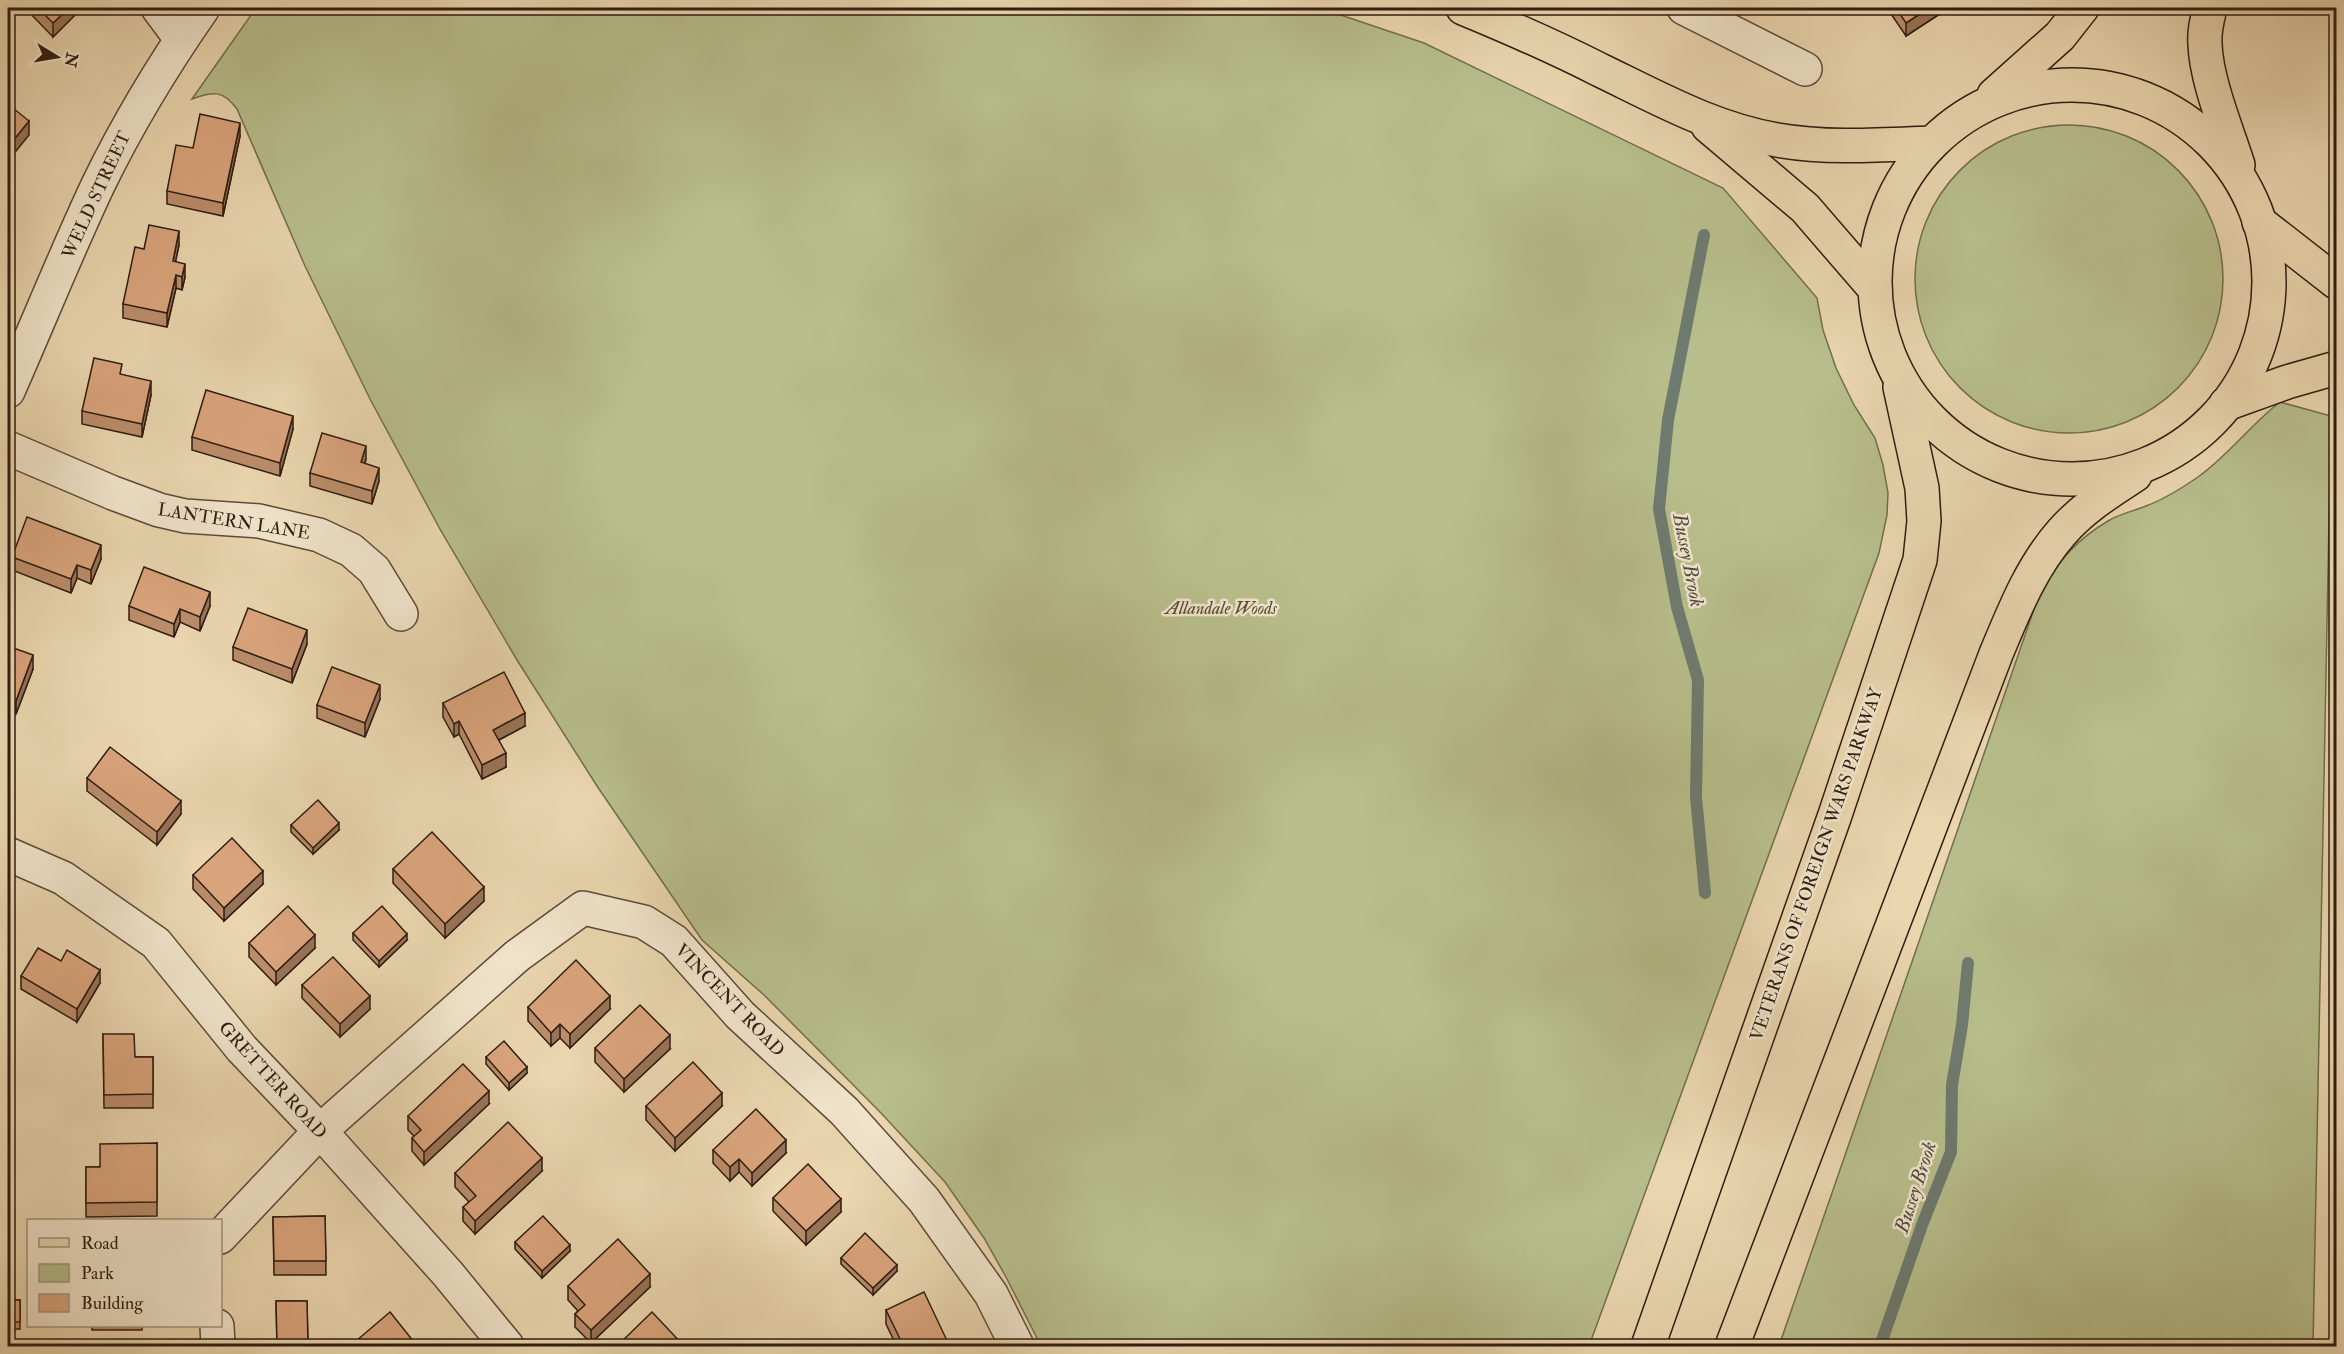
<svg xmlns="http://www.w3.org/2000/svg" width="2344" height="1354" viewBox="0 0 2344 1354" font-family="'IM FELL Double Pica',serif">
<rect width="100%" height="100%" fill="#ead6af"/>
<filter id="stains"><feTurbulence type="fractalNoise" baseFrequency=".00333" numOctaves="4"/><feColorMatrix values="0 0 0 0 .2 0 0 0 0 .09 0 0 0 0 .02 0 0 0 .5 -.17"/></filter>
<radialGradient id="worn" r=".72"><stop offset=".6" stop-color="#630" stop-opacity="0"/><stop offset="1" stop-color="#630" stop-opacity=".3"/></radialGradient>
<!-- green -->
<g fill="#b7be8b" stroke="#726e4e" stroke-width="1.5">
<path d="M 256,8 L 1320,8 L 1424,43 L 1723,188 L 1817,298 L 1823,330 L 1836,368 L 1854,405 L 1875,438 L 1883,465 L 1888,493 L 1887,515 L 1879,553 L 1589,1346 L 1041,1346 L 1006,1277 L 984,1238 L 945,1182 L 881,1113 L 765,996 L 702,940 L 597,786 L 517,660 L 441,531 L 370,399 L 305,266 L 237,109 C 223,90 213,91 192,99 Z"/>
<circle cx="2069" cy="279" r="154"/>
<path d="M 2280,402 L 2331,416 L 2313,1346 L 1779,1346 L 2041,589 C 2061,559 2076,540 2108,521 C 2119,514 2134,511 2146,506 C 2165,499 2182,488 2198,477 C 2229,455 2250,425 2280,402 Z"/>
</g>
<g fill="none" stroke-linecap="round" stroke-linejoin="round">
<!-- stream -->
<g stroke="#6e7b70" stroke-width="12">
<polyline points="1704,235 1668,420 1659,509 1677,607 1698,680 1696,797 1705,893"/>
<polyline points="1880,1346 1922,1225 1951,1152 1952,1085 1962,1025 1968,963"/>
</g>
<defs>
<g id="minor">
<polyline points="158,8 181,39"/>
<polyline points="1684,8 1805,69"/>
<path d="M 8,391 C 38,323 66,253 98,185 C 128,123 164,64 203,8"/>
<polyline points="8,448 113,493 159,510 185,516 259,521 319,535 351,550 374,570 401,614"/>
<polyline points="8,854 63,878 156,943 242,1049 320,1131 448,1274 507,1346"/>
<polyline points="220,1237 320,1131 517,956 583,908 644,922 674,941 740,1015 844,1111 924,1200 991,1294 1017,1346"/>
<polyline points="217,1326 218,1346"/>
</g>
<g id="major">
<path d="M 1463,8 C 1509,27 1555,47 1600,70 C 1658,98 1713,129 1777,140 C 1828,149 1881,145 1932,143"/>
<polyline points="1708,126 1805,208 1875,289"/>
<polyline points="2259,222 2336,282"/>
<polyline points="2226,404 2287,382 2336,368"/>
</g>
<g id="highway">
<path d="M 2210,8 C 2207,20 2204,31 2205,44 C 2206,80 2227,130 2238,165"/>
<circle cx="2072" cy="282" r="197"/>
<polyline points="1994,95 2060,36 2082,8"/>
<polyline points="1648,1346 1835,815 1920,560 1924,521 1922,488 1900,387"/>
<path d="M 1732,1346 L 1996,654 C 2014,611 2031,567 2062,532 C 2083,508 2109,492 2135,475"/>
</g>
</defs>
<!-- minor casing -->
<use href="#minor" stroke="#5d4b39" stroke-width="36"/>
<!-- major casing -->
<use href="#major" stroke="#2e1d12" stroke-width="36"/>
<!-- highway casing -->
<use href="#highway" stroke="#2e1d12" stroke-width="36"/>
<!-- minor -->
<use href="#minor" stroke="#f1e4cb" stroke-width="33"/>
<!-- major -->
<use href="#major" stroke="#ead6af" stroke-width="33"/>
<!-- highway -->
<use href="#highway" stroke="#ead6af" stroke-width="33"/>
</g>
<!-- wall -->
<g fill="#bb8d6b" stroke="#2e1d12" stroke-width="1.5">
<polygon points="25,8 80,8 80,10 53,37"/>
<polygon points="1887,8 1949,8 1906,36"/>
<polygon points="240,136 223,216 167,204 167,191 193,148"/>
<polygon points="179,245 175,262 185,277 182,290 176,288 167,327 123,318 123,304 144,249"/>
<polygon points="151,395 142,437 82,424 82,411"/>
<polygon points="293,429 280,476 192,450 192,437"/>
<polygon points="366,459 365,464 379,481 372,504 310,486 310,473"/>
<polygon points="12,557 101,559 91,584 77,578 71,593 12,570"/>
<polygon points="129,606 210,606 200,631 180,622 174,637 129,620"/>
<polygon points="307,644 292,683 233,660 233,647"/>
<polygon points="8,646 33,669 16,714 8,711"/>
<polygon points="380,699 365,737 317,718 317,705"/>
<polygon points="443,703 525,726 499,740 506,767 482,779 459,734 454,737 443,717"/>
<polygon points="87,778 181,814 157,845 87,791"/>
<polygon points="291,825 339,830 313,854 291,832"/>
<polygon points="393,869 484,901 445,938 393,883"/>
<polygon points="193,875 263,884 224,921 193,889"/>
<polygon points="353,933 407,940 379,967 353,940"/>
<polygon points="249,943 315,948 276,985 249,957"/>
<polygon points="21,976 100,983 77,1022 21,989"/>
<polygon points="302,985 370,1009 340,1037 302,998"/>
<polygon points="528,1007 610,1009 570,1048 560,1038 551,1046 528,1021"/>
<polygon points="103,1034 135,1057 153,1057 153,1108 104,1108"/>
<polygon points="595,1048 670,1049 624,1092 595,1062"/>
<polygon points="486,1057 527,1073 509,1090 486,1064"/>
<polygon points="489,1104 424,1165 412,1151 412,1138 414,1136 408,1130 408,1116"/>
<polygon points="646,1106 722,1106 675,1151 646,1120"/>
<polygon points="157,1143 157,1216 86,1217 86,1167 100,1167"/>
<polygon points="713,1150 786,1153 752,1186 739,1172 730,1181 713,1163"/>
<polygon points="542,1171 475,1234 463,1221 463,1207 469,1202 455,1187 455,1173"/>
<polygon points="773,1198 841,1212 806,1245 773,1211"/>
<polygon points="325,1216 326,1275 274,1275 273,1217"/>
<polygon points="515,1242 570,1251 542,1278 515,1249"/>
<polygon points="841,1258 897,1271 873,1295 841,1264"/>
<polygon points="568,1286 650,1287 591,1343 575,1327 575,1314 578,1311 568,1300"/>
<rect x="8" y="1300" width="12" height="29"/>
<polygon points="276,1301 307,1301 308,1347 277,1347"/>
<polygon points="886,1310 950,1347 897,1347 886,1324"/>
<rect x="92" y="1326" width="50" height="4"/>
<polygon points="356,1341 418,1347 356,1347"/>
</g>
<!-- shaded-wall -->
<g fill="#997357" stroke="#2e1d12" stroke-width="1.5">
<polygon points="69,8 80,8 80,10 53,37 53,23"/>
<polygon points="1929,8 1949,8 1906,36 1906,23"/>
<polygon points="29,121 29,135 8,161 8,147"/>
<polygon points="240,123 240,136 223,216 223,203"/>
<polygon points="179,231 179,245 173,274 173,261"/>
<polygon points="185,264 185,277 182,290 182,277"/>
<polygon points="176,275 176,288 167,327 167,313"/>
<polygon points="151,381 151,395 142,437 142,424"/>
<polygon points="293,416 293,429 280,476 280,463"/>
<polygon points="366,446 366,459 361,476 361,462"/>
<polygon points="379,468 379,481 372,504 372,491"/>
<polygon points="101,545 101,559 91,584 91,570"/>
<polygon points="77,565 77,578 71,593 71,579"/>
<polygon points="210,592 210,606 200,631 200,617"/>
<polygon points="180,609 180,622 174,637 174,624"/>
<polygon points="307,630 307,644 292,683 292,669"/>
<polygon points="33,655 33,669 16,714 16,701"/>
<polygon points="380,685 380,699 365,737 365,723"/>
<polygon points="525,713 525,726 493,743 493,730"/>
<polygon points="459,721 459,734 454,737 454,724"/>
<polygon points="506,753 506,767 482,779 482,765"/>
<polygon points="181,801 181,814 157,845 157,832"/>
<polygon points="339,823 339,830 313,854 313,848"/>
<polygon points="263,871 263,884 224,921 224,908"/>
<polygon points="484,887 484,901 445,938 445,924"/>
<polygon points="407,934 407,940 379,967 379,961"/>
<polygon points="315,935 315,948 276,985 276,972"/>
<polygon points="100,970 100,983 77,1022 77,1009"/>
<polygon points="370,996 370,1009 340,1037 340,1024"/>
<polygon points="610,996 610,1009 570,1048 570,1034"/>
<polygon points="560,1024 560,1038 551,1046 551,1033"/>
<polygon points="670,1035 670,1049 624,1092 624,1079"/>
<polygon points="527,1067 527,1073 509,1090 509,1083"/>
<polygon points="489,1091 489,1104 424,1165 424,1152"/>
<polygon points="722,1093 722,1106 675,1151 675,1138"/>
<polygon points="786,1140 786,1153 752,1186 752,1173"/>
<polygon points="542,1158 542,1171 475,1234 475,1221"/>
<polygon points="739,1159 739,1172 730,1181 730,1167"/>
<polygon points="841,1199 841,1212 806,1245 806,1231"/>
<polygon points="570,1245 570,1251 542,1278 542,1271"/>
<polygon points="897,1265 897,1271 873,1295 873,1288"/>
<polygon points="650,1274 650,1287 591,1343 591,1330"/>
</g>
<!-- building -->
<g fill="#daa47c" stroke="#2e1d12" stroke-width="1.5">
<polygon points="38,8 69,8 53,23"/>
<polygon points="1896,8 1929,8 1906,23"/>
<polygon points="8,104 29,121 8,147"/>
<polygon points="200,114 240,123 223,203 167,191 176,145 193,148"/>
<polygon points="149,225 179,231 173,261 185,264 182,277 176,275 167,313 123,304 135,247 144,249"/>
<polygon points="94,358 122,364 120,374 151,381 142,424 82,411"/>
<polygon points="206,390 293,416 280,463 192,437"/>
<polygon points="322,433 366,446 361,462 379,468 372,491 310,473"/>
<polygon points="27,517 101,545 91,570 77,565 71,579 12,557"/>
<polygon points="144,567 210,592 200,617 180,609 174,624 129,606"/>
<polygon points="248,608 307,630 292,669 233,647"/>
<polygon points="8,646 33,655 16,701 8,698"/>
<polygon points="332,667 380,685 365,723 317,705"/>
<polygon points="504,672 525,713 493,730 506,753 482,765 459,721 454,724 443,703"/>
<polygon points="110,747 181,801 157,832 87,778"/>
<polygon points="318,800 339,823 313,848 291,825"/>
<polygon points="432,832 484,887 445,924 393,869"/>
<polygon points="232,838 263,871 224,908 193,875"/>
<polygon points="288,906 315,935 276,972 249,943"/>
<polygon points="382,906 407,934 379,961 353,933"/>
<polygon points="38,948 61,961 67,950 100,970 77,1009 21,976"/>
<polygon points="333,957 370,996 340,1024 302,985"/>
<polygon points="576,960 610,996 570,1034 560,1024 551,1033 528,1007"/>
<polygon points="640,1005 670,1035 624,1079 595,1048"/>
<polygon points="103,1034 134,1034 135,1057 153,1057 153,1094 104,1095"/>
<polygon points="504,1041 527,1067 509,1083 486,1057"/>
<polygon points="693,1062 722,1093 675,1138 646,1106"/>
<polygon points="463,1064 489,1091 424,1152 412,1138 421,1130 408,1116"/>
<polygon points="756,1109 786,1140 752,1173 739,1159 730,1167 713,1150"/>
<polygon points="508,1122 542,1158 475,1221 463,1207 476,1196 455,1173"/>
<polygon points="157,1143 157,1202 86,1203 86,1167 100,1167 100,1144"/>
<polygon points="808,1164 841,1199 806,1231 773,1198"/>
<polygon points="325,1216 326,1261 274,1261 273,1217"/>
<polygon points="543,1216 570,1245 542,1271 515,1242"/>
<polygon points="865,1233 897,1265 873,1288 841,1258"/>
<polygon points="618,1239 650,1274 591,1330 575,1314 585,1305 568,1286"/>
<polygon points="924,1292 950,1347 904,1347 886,1310"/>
<rect x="8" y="1300" width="12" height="22"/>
<polygon points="276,1301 307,1301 308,1344 277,1344"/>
<polygon points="390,1312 418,1347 361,1347 356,1341"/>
<polygon points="652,1312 685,1347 616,1347"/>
</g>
<g text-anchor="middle" stroke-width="5" stroke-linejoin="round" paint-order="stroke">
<!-- street labels -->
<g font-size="18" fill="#2e1d12" stroke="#f1e4cb">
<text transform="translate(96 195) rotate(-65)" y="6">WELD STREET</text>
<text transform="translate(234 521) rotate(9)" y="6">LANTERN LANE</text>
<text transform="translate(1816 864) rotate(-71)" y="6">VETERANS OF FOREIGN WARS PARKWAY</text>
<text transform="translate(730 1000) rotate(46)" y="6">VINCENT ROAD</text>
<text transform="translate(273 1080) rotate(48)" y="6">GRETTER ROAD</text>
</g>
<!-- park labels -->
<g font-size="18" font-style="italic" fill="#574d36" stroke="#f1e4cb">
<text x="1221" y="614">Allandale Woods</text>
</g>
<!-- water labels -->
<g font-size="20" font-style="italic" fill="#4e4c41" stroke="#f1e4cb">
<text transform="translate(1689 560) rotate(79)" y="7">Bussey Brook</text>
<text transform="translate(1915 1187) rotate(-72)" y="7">Bussey Brook</text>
</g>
</g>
<!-- margin -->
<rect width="2344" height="1354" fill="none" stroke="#ead6af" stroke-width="30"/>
<rect x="9" y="9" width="2326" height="1336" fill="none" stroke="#2e1d12" stroke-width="3"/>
<rect x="15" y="15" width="2314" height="1324" fill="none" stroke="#2e1d12" stroke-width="1.5"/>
<!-- legend -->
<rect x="27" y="1219" width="195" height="108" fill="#f1e4cb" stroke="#a39481" stroke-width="1.5"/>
<rect x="39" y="1238" width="30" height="9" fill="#ead6af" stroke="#a39481" stroke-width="1.5"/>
<text x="81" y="1249" font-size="18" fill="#2e1d12">Road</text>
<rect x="39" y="1264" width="30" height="18" fill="#b7be8b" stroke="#a39481" stroke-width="1.5"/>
<text x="81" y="1279" font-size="18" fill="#2e1d12">Park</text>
<rect x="39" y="1294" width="30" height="18" fill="#daa47c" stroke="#a39481" stroke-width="1.5"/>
<text x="81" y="1309" font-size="18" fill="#2e1d12">Building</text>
<!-- north arrow -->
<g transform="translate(57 57) rotate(101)" stroke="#f1e4cb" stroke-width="4.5" paint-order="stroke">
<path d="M0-4.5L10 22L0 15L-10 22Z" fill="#2e1d12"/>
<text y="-9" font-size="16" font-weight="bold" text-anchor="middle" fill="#2e1d12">N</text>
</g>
<rect width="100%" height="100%" filter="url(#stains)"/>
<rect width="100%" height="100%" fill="url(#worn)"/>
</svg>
